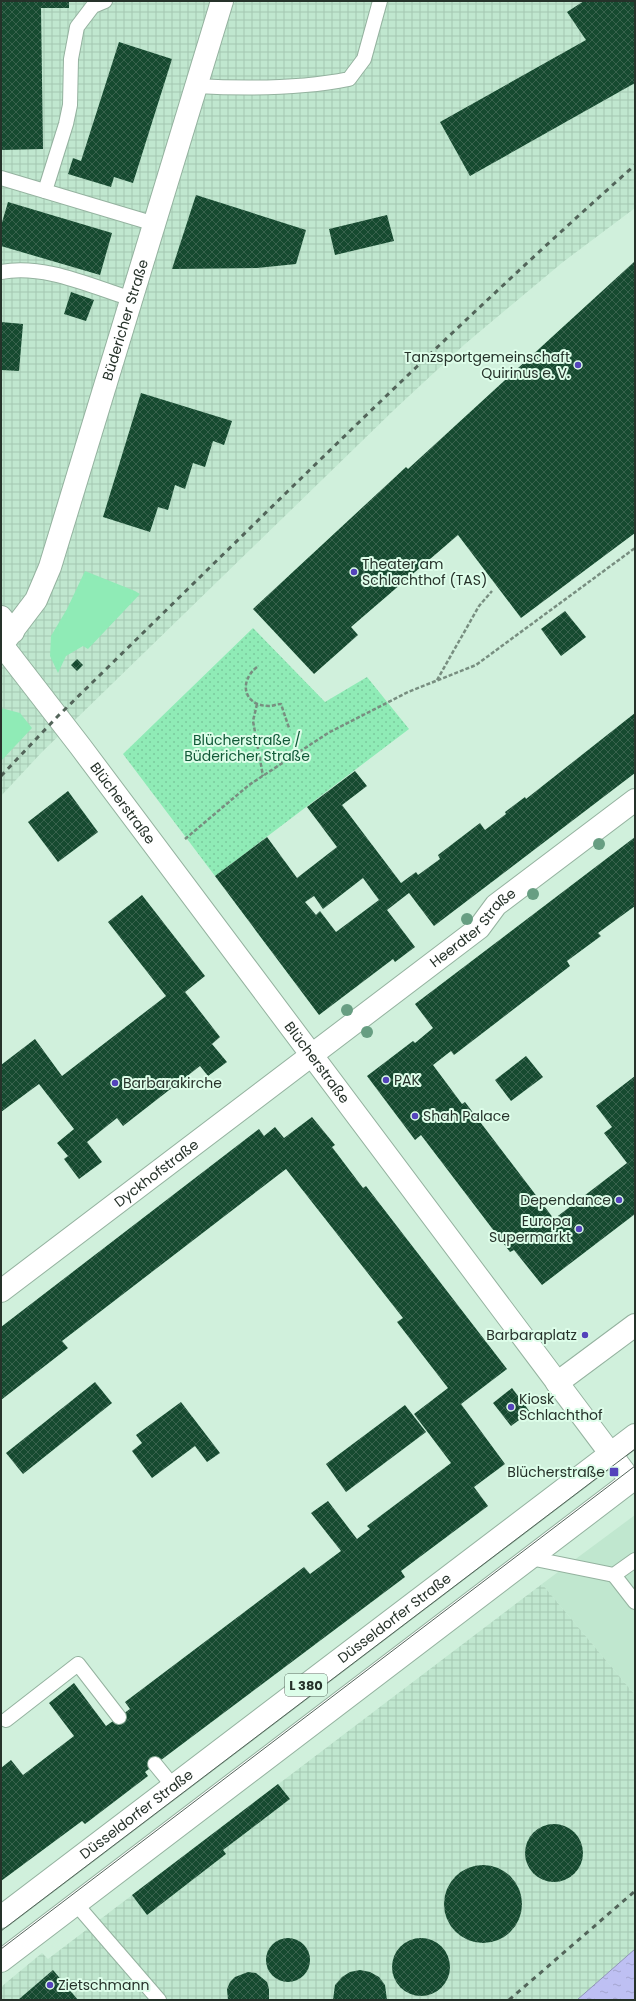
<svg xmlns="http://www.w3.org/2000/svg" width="636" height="2001" viewBox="0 0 636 2001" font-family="Poppins,sans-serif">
<defs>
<pattern id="industrial-grid" width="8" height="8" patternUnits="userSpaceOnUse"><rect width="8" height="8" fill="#c0e7cf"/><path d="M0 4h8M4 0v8" fill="none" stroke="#a5c7b2"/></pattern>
<pattern id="park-dots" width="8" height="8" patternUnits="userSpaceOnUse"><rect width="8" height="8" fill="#8febb6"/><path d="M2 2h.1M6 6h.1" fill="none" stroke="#7bca9d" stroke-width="1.8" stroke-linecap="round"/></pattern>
<pattern id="water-ripples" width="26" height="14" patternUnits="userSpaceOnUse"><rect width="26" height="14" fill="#bec0f3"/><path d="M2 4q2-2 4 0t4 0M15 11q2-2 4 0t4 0" fill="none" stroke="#a3a5d0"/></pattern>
<pattern id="building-cross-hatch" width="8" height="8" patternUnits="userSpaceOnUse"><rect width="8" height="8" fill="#164a30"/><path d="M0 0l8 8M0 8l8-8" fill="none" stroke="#38624d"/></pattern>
</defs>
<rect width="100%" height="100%" fill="#d0f0dc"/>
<!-- built -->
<polygon fill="#c0e7cf" points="635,1515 635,1695 542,1584"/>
<!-- industrial -->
<g fill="url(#industrial-grid)">
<polygon points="1,1 635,1 635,208 563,262 465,344 395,409 42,752 1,796"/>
<polygon points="542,1584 635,1695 635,1949 577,2000 1,2000 1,1987 42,1953 48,1959"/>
</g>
<!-- grass -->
<g fill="#8febb6">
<polygon points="85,571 135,591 140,594 88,649 83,646 66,656 58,673 50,656 51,636 67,609"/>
<polygon points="1,708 20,713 32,728 1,761"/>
</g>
<!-- park -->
<polygon fill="url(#park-dots)" points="253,628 325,702 367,677 409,729 215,876 123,754"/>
<!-- water -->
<polygon fill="url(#water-ripples)" stroke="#9095b7" points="635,1949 635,2000 577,2000"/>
<!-- building -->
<g fill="url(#building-cross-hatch)" fill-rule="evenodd">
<polygon points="1,1 69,1 69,8 41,8 43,149 1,150"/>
<polygon points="584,1 635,1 635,83 470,176 440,122 586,40 567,12"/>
<polygon points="119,42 172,59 133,183 114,177 111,187 68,174 73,158 81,161"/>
<polygon points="196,195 306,230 296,264 257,268 172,269"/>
<polygon points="8,202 112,233 100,275 1,246 1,226"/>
<polygon points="387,215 394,241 335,255 329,229"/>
<polygon points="635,261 635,533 521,618 458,535 351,627 358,635 314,674 253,609 406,467 408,469"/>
<polygon points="71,292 94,300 86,321 64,314"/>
<polygon points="1,322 23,324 19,371 1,370"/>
<polygon points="141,393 232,421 224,445 213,441 205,467 193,463 185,489 175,485 168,510 158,507 150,532 103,517"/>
<polygon points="565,611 586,637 561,656 541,629"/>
<polygon points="77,659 83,665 77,671 71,665"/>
<path d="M 635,713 L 635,773 L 434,926 L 409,893 L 387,910 L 415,947 L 395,962 L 393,959 L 319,1015 L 215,876 L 267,837 L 297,878 L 337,847 L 307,807 L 355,771 L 367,786 L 342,805 L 401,883 L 416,872 L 418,875 L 440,859 L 438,855 L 480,823 L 485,830 L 506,814 L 505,812 L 525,797 L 526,799 ZM 363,878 L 379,900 L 336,932 L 320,911 L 316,915 L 305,902 L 314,896 L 323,909 Z"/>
<polygon points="68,791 98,832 58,862 28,822"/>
<polygon points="635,837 635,906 598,933 601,936 567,961 570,966 454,1055 451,1051 433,1065 462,1104 465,1102 554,1219 627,1163 604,1133 612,1127 596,1106 635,1076 635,1214 542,1285 514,1250 510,1252 421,1135 415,1140 367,1076 413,1041 415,1043 433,1028 415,1004"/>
<polygon points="142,895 205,976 185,992 220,1037 212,1044 227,1062 208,1076 200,1066 123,1126 117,1118 87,1142 102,1162 79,1179 64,1159 68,1156 57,1143 74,1129 39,1084 1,1112 1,1065 35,1039 62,1076 166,996 108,922"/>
<polygon points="526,1056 543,1077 511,1101 495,1080"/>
<polygon points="312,1117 335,1145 332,1147 363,1188 366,1186 507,1369 461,1404 505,1464 474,1487 488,1506 401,1571 405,1577 145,1772 148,1776 85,1824 82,1821 1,1881 1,1768 11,1760 23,1775 74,1736 49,1703 74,1683 106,1726 130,1709 125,1702 304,1567 310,1574 341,1551 311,1513 328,1501 357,1539 370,1529 367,1526 451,1463 414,1414 448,1388 397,1322 403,1318 286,1169 62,1341 68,1348 1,1400 1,1327 259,1129 264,1136 275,1127 284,1138"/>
<polygon points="95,1382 112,1403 23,1474 6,1453"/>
<polygon points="512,1388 530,1412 511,1426 493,1403"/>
<polygon points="181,1402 220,1453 207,1462 195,1446 152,1478 132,1451 142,1443 136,1435"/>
<polygon points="405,1405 426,1432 346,1492 326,1464"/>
<polygon points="278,1784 290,1799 223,1850 226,1854 147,1915 132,1895"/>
<circle cx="554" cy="1853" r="29"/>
<circle cx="483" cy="1904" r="39"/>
<circle cx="288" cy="1960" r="22"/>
<circle cx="421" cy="1967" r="29"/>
<polygon points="53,1970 78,2000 18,2000"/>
<polygon points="360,1970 370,1972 379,1977 385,1985 387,2000 333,2000 335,1985 342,1977 350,1972"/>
<polygon points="248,1972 256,1973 267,1982 269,1989 269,2000 228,2000 227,1989 230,1982 235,1977"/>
</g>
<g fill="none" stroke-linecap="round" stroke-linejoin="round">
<defs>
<g id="lane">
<path d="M 196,86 C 247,89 299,89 349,79 L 364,59 L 380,1"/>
<polyline points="1,178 155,224"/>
<polyline points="45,191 66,124 70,105 71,59 77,27 93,6 105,1"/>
<path d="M 1,272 C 45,264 90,286 132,299"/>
<polyline points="530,1558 614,1575 635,1560"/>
<polyline points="614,1575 635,1602"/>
<polyline points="6,1720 78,1664 119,1717"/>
<polyline points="155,1764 173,1786"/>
<polyline points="76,1904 159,2000"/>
</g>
<g id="street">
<polyline points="1,617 13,632"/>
<path id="s1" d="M 2,645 L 80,746 L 631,1481"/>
<path id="s2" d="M 1,646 L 36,600 L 50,567 L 222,1"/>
<path id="s3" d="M 1,1291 L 479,928 L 496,905 L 635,800"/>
<polyline points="557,1383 635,1325"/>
</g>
<g id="primary">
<path id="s4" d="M 1,1917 L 635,1435"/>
<polyline points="1,1961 635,1478"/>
</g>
</defs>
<!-- lane casing -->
<use href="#lane" stroke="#94b29f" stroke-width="16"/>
<!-- street casing -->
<use href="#street" stroke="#94b29f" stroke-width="24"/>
<!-- primary casing -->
<use href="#primary" stroke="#94b29f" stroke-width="24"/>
<!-- path -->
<g stroke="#788e80" stroke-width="2.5" stroke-dasharray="4 2" stroke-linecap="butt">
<path d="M 257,667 C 238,682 244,706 269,706 C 273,706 277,704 281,704 L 289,728"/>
<polyline points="437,680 479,606 492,591"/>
<polyline points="257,704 253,721 263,776"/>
<polyline points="185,839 249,785 328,733 408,692 476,665 635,548"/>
</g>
<!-- lane -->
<use href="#lane" stroke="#fff" stroke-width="14"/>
<!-- street -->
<use href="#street" stroke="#fff" stroke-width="22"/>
<!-- primary -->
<use href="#primary" stroke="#fff" stroke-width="22"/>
<!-- tram -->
<g stroke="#53655a" stroke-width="1">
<polyline points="1,1931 635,1449"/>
<polyline points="1,1949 635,1466"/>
</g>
<!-- rail -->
<g stroke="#53655a" stroke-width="3" stroke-dasharray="5 5" stroke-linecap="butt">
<path d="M 1,776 L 57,717 C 248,531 436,342 635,165"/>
<polyline points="509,2000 635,1891"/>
</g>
</g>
<!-- trees -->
<g fill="#679e82">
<circle cx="599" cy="844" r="6"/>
<circle cx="533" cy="894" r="6"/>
<circle cx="467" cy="919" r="6"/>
<circle cx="347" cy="1010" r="6"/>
<circle cx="367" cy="1032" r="6"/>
</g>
<!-- markers -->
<g fill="#5443bb" stroke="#ddfde9" stroke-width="1.5">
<circle cx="578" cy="365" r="4"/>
<circle cx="354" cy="572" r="4"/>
<circle cx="386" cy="1080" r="4"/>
<circle cx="115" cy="1083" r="4"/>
<circle cx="415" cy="1116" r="4"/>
<circle cx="619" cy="1200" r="4"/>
<circle cx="579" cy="1229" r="4"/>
<circle cx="585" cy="1335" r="4"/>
<circle cx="511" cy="1407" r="4"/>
<rect x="609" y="1467" width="10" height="10" rx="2"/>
<circle cx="50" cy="1985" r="4"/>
</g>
<g text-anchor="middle" stroke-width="4" stroke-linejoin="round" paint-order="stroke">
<!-- shield labels -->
<rect fill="#ddfde9" stroke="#5d6f63" stroke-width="1" x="285" y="1674" width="42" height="22" rx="3"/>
<g font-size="13" font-weight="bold" fill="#26322a">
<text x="306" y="1690">L 380</text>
</g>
<!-- street labels -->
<g font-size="14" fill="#26322a" stroke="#ddfde9">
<text dy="5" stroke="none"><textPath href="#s2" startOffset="352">Büdericher Straße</textPath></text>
<text dy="5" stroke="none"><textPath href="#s1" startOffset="199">Blücherstraße</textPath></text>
<text dy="5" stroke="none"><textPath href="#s3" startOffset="596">Heerdter Straße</textPath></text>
<text dy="5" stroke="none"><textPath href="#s1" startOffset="523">Blücherstraße</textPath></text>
<text dy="5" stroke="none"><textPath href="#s3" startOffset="195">Dyckhofstraße</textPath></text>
<text dy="5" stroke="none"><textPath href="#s4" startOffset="494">Düsseldorfer Straße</textPath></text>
<text dy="5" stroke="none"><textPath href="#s4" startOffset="170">Düsseldorfer Straße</textPath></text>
</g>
<!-- poi labels -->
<g font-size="14" fill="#26322a" stroke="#ddfde9" text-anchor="start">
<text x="570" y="362" text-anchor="end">Tanzsportgemeinschaft<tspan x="570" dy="16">Quirinus e. V.</tspan></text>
<text x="362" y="569">Theater am<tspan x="362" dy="16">Schlachthof (TAS)</tspan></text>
<text x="394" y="1085">PAK</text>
<text x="123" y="1088">Barbarakirche</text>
<text x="423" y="1121">Shah Palace</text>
<text x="611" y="1205" text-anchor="end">Dependance</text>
<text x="571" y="1226" text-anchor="end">Europa<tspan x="571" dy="16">Supermarkt</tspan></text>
<text x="577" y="1340" text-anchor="end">Barbaraplatz</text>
<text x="519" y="1404">Kiosk<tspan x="519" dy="16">Schlachthof</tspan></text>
<text x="605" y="1477" text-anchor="end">Blücherstraße</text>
<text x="58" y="1990">Zietschmann</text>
</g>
<!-- park labels -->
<g font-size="14" fill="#115a38" stroke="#ddfde9">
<text x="247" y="745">Blücherstraße /<tspan x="247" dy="16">Büdericher Straße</tspan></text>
</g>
</g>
<!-- border -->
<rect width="636" height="2001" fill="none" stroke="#26322a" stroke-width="4"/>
</svg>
